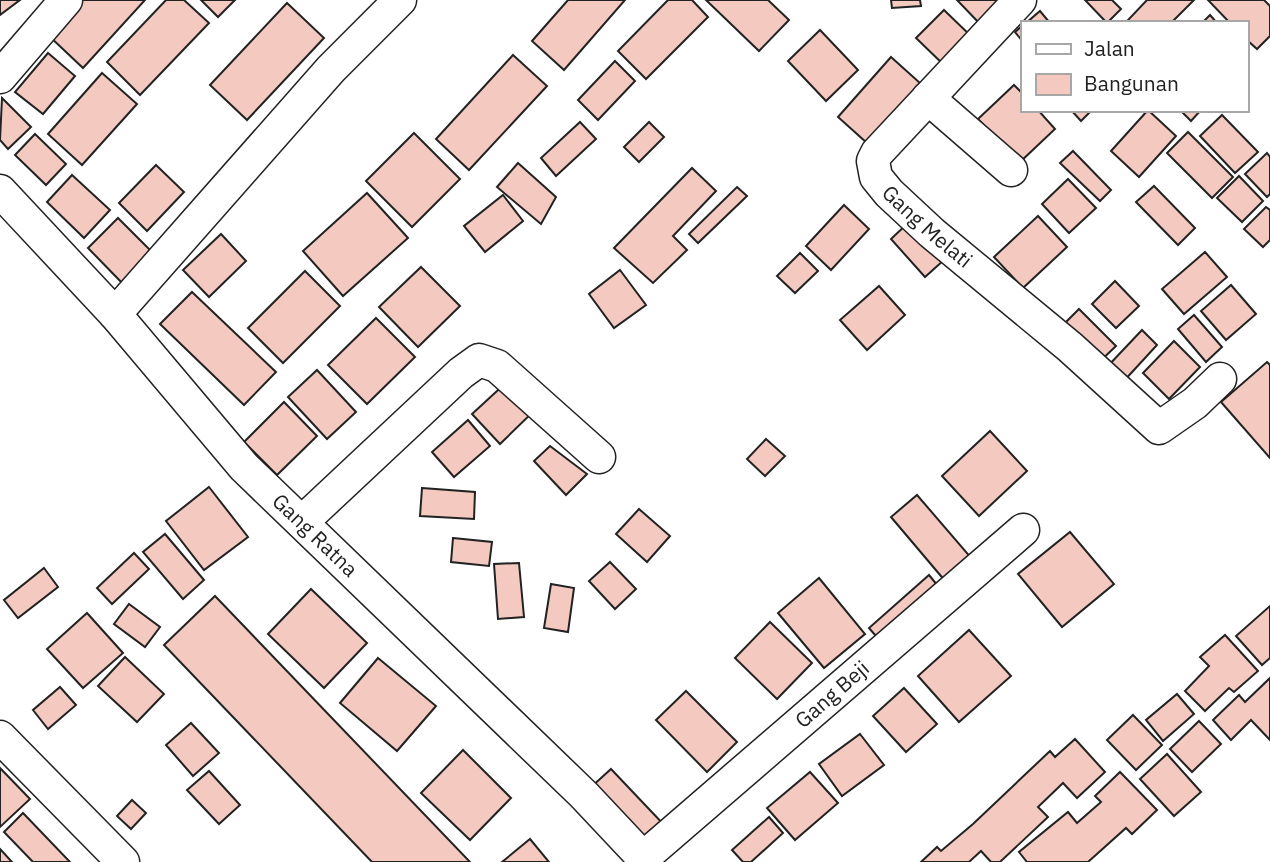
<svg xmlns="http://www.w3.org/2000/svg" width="1270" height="862" viewBox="0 0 1270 862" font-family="'IBM Plex Sans',sans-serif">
<rect width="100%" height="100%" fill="#fff"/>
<!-- building -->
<g fill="#f3c9c0" stroke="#222" stroke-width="2">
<polygon points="0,0 20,0 0,15"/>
<polygon points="81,0 145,0 83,68 48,35"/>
<polygon points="166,0 184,0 209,23 140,95 107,62"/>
<polygon points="201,0 235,0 218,17"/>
<polygon points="568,0 625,0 564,70 532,41"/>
<polygon points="668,0 692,0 708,17 646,79 618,51"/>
<polygon points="706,0 768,0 789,20 759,51"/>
<polygon points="891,0 920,0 921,6 892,8"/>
<polygon points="957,0 1009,0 982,26"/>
<polygon points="1085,0 1112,0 1121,9 1107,23"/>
<polygon points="1147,0 1194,0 1171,23 1130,23 1128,20"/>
<polygon points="1208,0 1264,0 1270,6 1270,36 1257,49 1247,40 1247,23 1230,23"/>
<polygon points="287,3 324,38 247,120 210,85"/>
<polygon points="944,10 973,38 946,67 916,38"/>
<polygon points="1040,11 1050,23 1026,23"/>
<polygon points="1210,15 1217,23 1202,23"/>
<polygon points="1023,25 1023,42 1015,32"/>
<polygon points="820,30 858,70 826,101 788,61"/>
<polygon points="48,53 75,76 43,114 15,92"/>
<polygon points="513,55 547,86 469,170 436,139"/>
<polygon points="891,57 930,92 877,152 838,117"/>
<polygon points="615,61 635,81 598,120 578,100"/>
<polygon points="102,73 137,104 82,165 48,134"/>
<polygon points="1014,85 1023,94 1023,110 1038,110 1055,129 1019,163 978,119"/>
<polygon points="2,98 31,127 8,149 0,140"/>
<polygon points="1071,110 1092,110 1081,121"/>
<polygon points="1148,110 1176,136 1139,177 1111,151"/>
<polygon points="1180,110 1201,110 1191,121"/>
<polygon points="1222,115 1258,152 1235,173 1200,136"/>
<polygon points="580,122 596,139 556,176 541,158"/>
<polygon points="649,122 664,137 639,162 624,147"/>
<polygon points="1188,132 1233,177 1212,198 1167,153"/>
<polygon points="414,133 460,179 412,227 366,181"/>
<polygon points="35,134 66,164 46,185 15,155"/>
<polygon points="1073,151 1111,190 1100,201 1060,163"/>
<polygon points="1267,153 1270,157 1270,194 1267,197 1245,174"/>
<polygon points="518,163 556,197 541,224 497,187"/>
<polygon points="156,165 184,192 147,231 119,203"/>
<polygon points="692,168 716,191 673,236 687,250 653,283 614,248"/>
<polygon points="72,175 110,210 84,238 47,202"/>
<polygon points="1239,176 1263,201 1242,222 1217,198"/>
<polygon points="1068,179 1096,208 1069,233 1042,204"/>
<polygon points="1154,186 1195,228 1178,245 1136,202"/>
<polygon points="737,187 747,196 698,243 689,234"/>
<polygon points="367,193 408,238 343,296 303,251"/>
<polygon points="503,195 523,221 485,252 464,226"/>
<polygon points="844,205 869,229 831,270 806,246"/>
<polygon points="1266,207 1270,210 1270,240 1263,247 1244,229"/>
<polygon points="1038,216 1067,247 1023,288 994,257"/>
<polygon points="118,218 158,258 127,288 88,248"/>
<polygon points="909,222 944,260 925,277 891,239"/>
<polygon points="221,234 246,261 209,297 183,270"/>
<polygon points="1205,252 1227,277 1184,314 1162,289"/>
<polygon points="800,253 818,271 795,293 777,276"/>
<polygon points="421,267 460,306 418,347 379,307"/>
<polygon points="620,270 646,305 614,328 589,294"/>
<polygon points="305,271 340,306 283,363 248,328"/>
<polygon points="1115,281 1139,306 1116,328 1092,304"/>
<polygon points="1231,285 1256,314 1226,340 1201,311"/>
<polygon points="879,286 905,315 867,350 840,320"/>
<polygon points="192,292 276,372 244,405 160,324"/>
<polygon points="1079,309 1116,346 1094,367 1057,331"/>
<polygon points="1194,315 1222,347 1206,362 1178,329"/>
<polygon points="376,318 415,357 367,404 328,365"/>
<polygon points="1142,330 1157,345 1122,383 1106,368"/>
<polygon points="1174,341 1200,367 1169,399 1143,373"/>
<polygon points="1267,362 1270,365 1270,458 1221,402"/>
<polygon points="317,370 356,412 327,439 288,397"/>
<polygon points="509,380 536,409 500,444 472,414"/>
<polygon points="284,402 317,436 277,475 244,442"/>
<polygon points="468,420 490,446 454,477 432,452"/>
<polygon points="990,431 1027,471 979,516 942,476"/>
<polygon points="766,439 785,456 765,476 747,459"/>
<polygon points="550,446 587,474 566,495 534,461"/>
<polygon points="209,487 248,537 204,570 166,521"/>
<polygon points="422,488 475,492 474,519 420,516"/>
<polygon points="917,495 973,560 946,582 891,517"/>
<polygon points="639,509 670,536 647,562 616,534"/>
<polygon points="1070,532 1114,584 1062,627 1018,574"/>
<polygon points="165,534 204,580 183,599 143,552"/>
<polygon points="453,538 492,542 489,566 451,562"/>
<polygon points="134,553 149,569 112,604 97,588"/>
<polygon points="610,562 636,589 615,609 589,581"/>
<polygon points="519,563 524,617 498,619 494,564"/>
<polygon points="44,568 58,587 18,618 4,600"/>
<polygon points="929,575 942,591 882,643 869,628"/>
<polygon points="819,578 865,634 824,668 778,613"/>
<polygon points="551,584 574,588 568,632 544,628"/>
<polygon points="311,589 367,643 324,688 268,634"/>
<polygon points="215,596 470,862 372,862 164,645"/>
<polygon points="129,604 160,627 145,647 114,624"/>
<polygon points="1270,606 1270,658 1262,665 1236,636"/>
<polygon points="87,613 123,653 83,688 47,649"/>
<polygon points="770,622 812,663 777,699 735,658"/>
<polygon points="969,630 1011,676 959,722 918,676"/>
<polygon points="1225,635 1258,671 1234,692 1229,688 1205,711 1185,691 1209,666 1200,657"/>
<polygon points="125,657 164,694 137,722 98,686"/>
<polygon points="378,658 436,706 397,751 340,703"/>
<polygon points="1270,678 1270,740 1251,720 1231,740 1213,720 1239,695 1245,702"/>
<polygon points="60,687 76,705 48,729 33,710"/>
<polygon points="904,688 937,724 906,752 873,716"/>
<polygon points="686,691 737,742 707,772 656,720"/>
<polygon points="1177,694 1194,714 1163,741 1146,720"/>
<polygon points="1133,715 1162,745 1136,770 1107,740"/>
<polygon points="1199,721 1221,744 1192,772 1170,749"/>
<polygon points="191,723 219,753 193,776 166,745"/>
<polygon points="860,734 884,765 842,796 819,764"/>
<polygon points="1075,739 1105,772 1077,798 1063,783 1038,807 1048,817 1000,862 991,862 981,851 969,862 921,862 937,847 941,851 973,824 1050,751 1055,757"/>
<polygon points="463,750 511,798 470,840 421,793"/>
<polygon points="1167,754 1201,792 1174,816 1140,779"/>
<polygon points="0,768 30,799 0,827"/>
<polygon points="611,769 667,828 647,848 590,788"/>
<polygon points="209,771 240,805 219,824 187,790"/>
<polygon points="810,772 838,803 795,840 767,808"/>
<polygon points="1120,772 1157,810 1132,834 1126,828 1088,862 1027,862 1019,852 1068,812 1077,823 1101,802 1095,796"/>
<polygon points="132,800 146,813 131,829 117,816"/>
<polygon points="23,813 70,862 33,862 4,832"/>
<polygon points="769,817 783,833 751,862 743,862 732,850"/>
<polygon points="530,839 549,862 502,862"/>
<polygon points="0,849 12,862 0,862"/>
</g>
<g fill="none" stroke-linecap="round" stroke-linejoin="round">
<defs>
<g id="street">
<path id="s1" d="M 1020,0 L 877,153 L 873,161 L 876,177 L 889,193 L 932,233 L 1070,347 L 1159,428 L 1195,403 L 1220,379"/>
<polyline points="0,77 66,0"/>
<polyline points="928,98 1011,170"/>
<path id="s2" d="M 0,191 L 115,314 L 244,467 L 584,795 L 647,862"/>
<polyline points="115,314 331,69 400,0"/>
<polyline points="302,522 461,373 479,360 497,366 599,457"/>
<polyline points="0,737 123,862"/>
<path id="s3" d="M 643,858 L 1023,530"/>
</g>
</defs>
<!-- street casing -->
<use href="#street" stroke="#222" stroke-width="35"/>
<!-- street -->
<use href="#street" stroke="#fff" stroke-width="32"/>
</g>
<g text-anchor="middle" stroke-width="5" stroke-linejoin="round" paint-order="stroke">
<!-- street labels -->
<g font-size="21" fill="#222" stroke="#fff">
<text dy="7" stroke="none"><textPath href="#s1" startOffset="306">Gang Melati</textPath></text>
<text dy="7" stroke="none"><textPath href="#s2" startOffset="467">Gang Ratna</textPath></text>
<text dy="7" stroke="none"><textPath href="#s3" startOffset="250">Gang Beji</textPath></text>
</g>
</g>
<!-- legend -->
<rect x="1021" y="21" width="228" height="91" fill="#ffffff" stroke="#a7a7a7" stroke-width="2"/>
<rect x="1036" y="44" width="35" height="10" fill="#ffffff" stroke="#a7a7a7" stroke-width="2"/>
<text x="1084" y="56" font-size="21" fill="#222222">Jalan</text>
<rect x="1036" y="74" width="35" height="21" fill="#f3c9c0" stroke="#a7a7a7" stroke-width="2"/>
<text x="1084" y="91" font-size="21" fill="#222222">Bangunan</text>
</svg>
